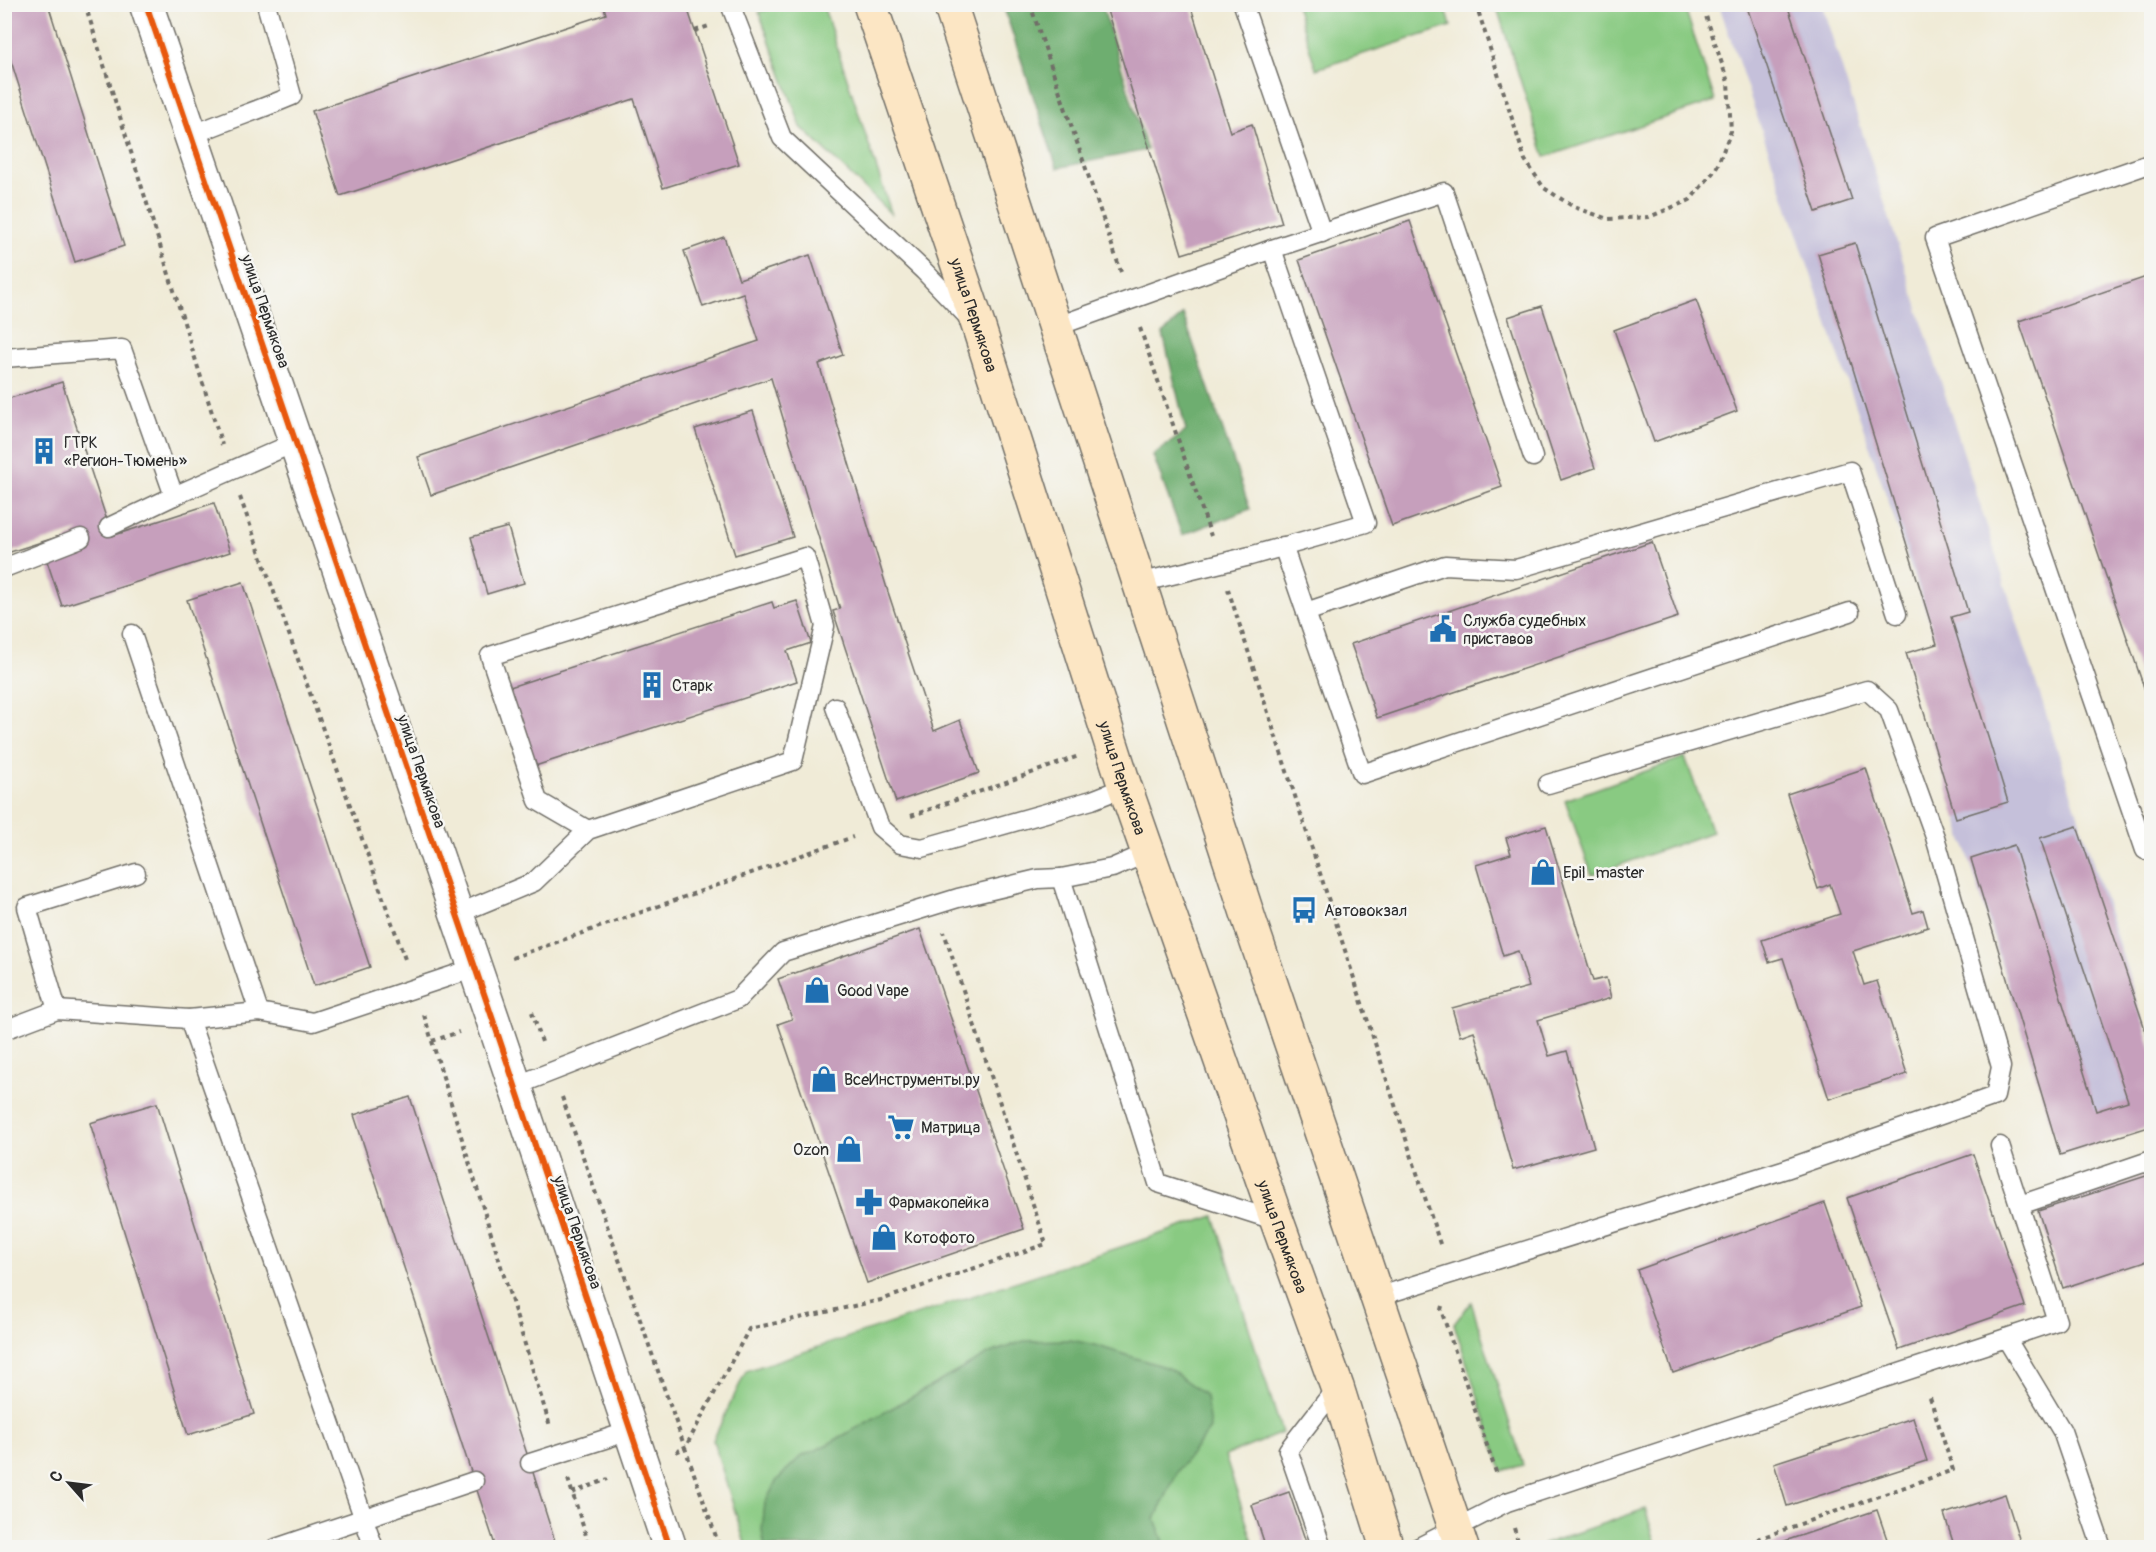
<svg xmlns="http://www.w3.org/2000/svg" width="2156" height="1552" viewBox="0 0 2156 1552" font-family="Pangolin,sans-serif">
<rect width="100%" height="100%" fill="#f6f6f2"/>
<filter id="ink" filterUnits="userSpaceOnUse"><feTurbulence type="fractalNoise" baseFrequency=".0167" numOctaves="2"/><feDisplacementMap in="SourceGraphic" scale="12" xChannelSelector="R" yChannelSelector="G"/><feConvolveMatrix kernelMatrix="1 2 1 2 8 2 1 2 1" color-interpolation-filters="sRGB"/></filter>
<filter id="wash" filterUnits="userSpaceOnUse"><feTurbulence type="fractalNoise" baseFrequency=".008" numOctaves="4" result="noise"/><feDisplacementMap in="SourceGraphic" scale="24" xChannelSelector="R" yChannelSelector="G"/><feGaussianBlur stdDeviation="1.35" result="paint"/><feColorMatrix in="noise" values="0 0 0 0 0 0 0 0 0 0 0 0 0 0 0 0 0 1.4 0 .05"/><feComposite in="paint" operator="in"/></filter>
<g filter="url(#wash)">
<rect width="100%" height="100%" fill="#f0ebd7"/>
<!-- industrial -->
<polygon fill="#c5c0da" points="1719,5 1822,5 2151,1046 2151,1126 2060,1155 1906,653 1937,644"/>
<!-- green -->
<g fill="#89ca82" stroke="#5a7a56" stroke-width="1.5">
<polygon points="781,5 823,5 892,215 801,127 759,12"/>
<polygon points="1296,5 1445,5 1451,26 1316,69"/>
<polygon points="1496,5 1684,5 1715,101 1545,157"/>
<polygon points="1685,757 1712,832 1592,875 1565,800"/>
<polygon points="1214,1216 1282,1433 1225,1456 1255,1548 746,1547 713,1440 746,1371"/>
<polygon points="1471,1302 1523,1465 1502,1471 1454,1324"/>
<polygon points="1645,1509 1657,1547 1542,1547 1544,1544"/>
</g>
<!-- forest -->
<g fill="#6eae70" stroke="#4c6c4e" stroke-width="1.5">
<polygon points="1003,5 1102,5 1147,150 1057,168"/>
<polygon points="1183,314 1250,509 1182,535 1153,455 1186,431 1163,334"/>
<polygon points="1070,1340 1091,1344 1168,1368 1206,1396 1210,1429 1179,1469 1155,1519 1166,1547 765,1547 762,1531 765,1503 777,1480 800,1457 828,1444 990,1353 1024,1341"/>
</g>
<g id="blocks">
<!-- building -->
<g fill="#c69fbc">
<polygon points="4,4 48,4 124,246 75,262 4,39"/>
<polygon points="603,4 686,4 739,164 663,188 634,99 340,196 312,111 606,14"/>
<polygon points="1105,4 1190,4 1230,132 1252,124 1282,223 1182,254"/>
<polygon points="1746,4 1787,4 1852,200 1816,212"/>
<polygon points="1410,221 1502,487 1392,526 1299,260"/>
<polygon points="724,237 739,279 810,255 843,355 819,364 888,592 934,731 960,720 979,773 896,802 833,611 840,609 771,378 431,495 418,457 759,341 743,293 703,307 684,251"/>
<polygon points="1855,243 1968,612 1951,617 2008,802 1956,818 1906,653 1937,644 1818,254"/>
<polygon points="2152,275 2152,708 2151,708 2019,321"/>
<polygon points="1696,300 1737,411 1654,442 1614,330"/>
<polygon points="1542,306 1595,468 1561,480 1508,317"/>
<polygon points="62,382 112,536 214,503 230,552 62,606 46,558 79,530 4,554 4,400"/>
<polygon points="753,411 793,537 735,555 695,429"/>
<polygon points="508,527 524,583 487,594 471,537"/>
<polygon points="1652,542 1678,617 1377,718 1351,644"/>
<polygon points="243,582 370,967 314,986 187,600"/>
<polygon points="797,601 811,643 787,651 797,681 532,767 507,688 772,602 774,608"/>
<polygon points="1866,768 1913,913 1923,910 1928,927 1853,951 1864,985 1877,981 1907,1074 1829,1099 1783,958 1769,962 1762,940 1840,914 1830,884 1818,889 1787,794"/>
<polygon points="1546,826 1593,981 1606,978 1611,998 1538,1020 1549,1056 1567,1051 1594,1147 1513,1170 1474,1031 1460,1036 1452,1008 1529,987 1518,951 1503,956 1476,865 1511,854 1506,838"/>
<polygon points="2077,826 2152,1050 2152,1126 2060,1155 1971,859 2014,845 2096,1111 2128,1101 2040,838"/>
<polygon points="920,929 1024,1229 867,1283 778,1024 792,1019 778,979"/>
<polygon points="410,1097 530,1463 557,1548 496,1548 354,1115"/>
<polygon points="157,1103 254,1414 188,1435 90,1123"/>
<polygon points="1973,1154 2025,1306 1899,1350 1847,1198"/>
<polygon points="2152,1174 2152,1259 2063,1288 2038,1211"/>
<polygon points="1825,1203 1861,1307 1673,1373 1637,1270"/>
<polygon points="1913,1418 1927,1461 1787,1506 1774,1463"/>
<polygon points="1289,1492 1308,1548 1266,1548 1252,1505"/>
<polygon points="2005,1494 2022,1548 1955,1548 1944,1514"/>
<polygon points="1877,1510 1890,1548 1767,1548 1767,1547"/>
</g>
</g>
</g>
<g filter="url(#ink)">
<use href="#blocks" fill-opacity="0" stroke="#706e67" stroke-width="1.5"/>
<g fill="none" stroke-linecap="round" stroke-linejoin="round">
<defs>
<g id="service">
<polyline points="730,4 782,138 924,271 969,318"/>
<polyline points="1243,4 1322,233"/>
<path d="M 192,135 C 225,121 259,110 292,96 L 266,4"/>
<polyline points="2152,163 1935,238 2145,850 2152,848"/>
<polyline points="1055,327 1272,249"/>
<polyline points="4,358 122,349 174,496 296,442"/>
<polyline points="109,527 174,496"/>
<polyline points="1283,546 1362,774 1850,612"/>
<polyline points="4,568 81,538"/>
<polyline points="1139,583 1250,556 1366,523 1272,249 1444,192 1533,457"/>
<polyline points="1306,612 1445,565 1516,569 1850,471 1897,614"/>
<polyline points="132,634 259,1012"/>
<polyline points="835,707 880,827 900,844 922,848 1092,800 1125,787"/>
<polyline points="1147,853 1112,868 1061,878 1158,1183 1277,1221"/>
<polyline points="457,914 534,882 588,830 793,761 825,626 805,557 490,656 538,801 588,830"/>
<polyline points="57,1010 27,907 136,873"/>
<polyline points="189,1019 374,1548"/>
<polyline points="4,1030 57,1010 189,1019 259,1012 313,1022 475,968"/>
<polyline points="515,1086 738,999 783,952 958,898 1038,879 1061,878"/>
<polyline points="2000,1146 2057,1321 2006,1338"/>
<polyline points="2020,1205 2152,1160"/>
<polyline points="1377,1297 1786,1169 1995,1096 2001,1067 1935,837 1889,710 1867,690 1548,784"/>
<polyline points="530,1463 630,1431"/>
<polyline points="276,1548 474,1481"/>
<polyline points="1322,1548 1288,1450 1337,1387"/>
<polyline points="1417,1548 1507,1502 2006,1338 2062,1431 2102,1548"/>
</g>
<polyline id="tertiary" points="146,4 493,1020 670,1548"/>
<g id="secondary">
<path id="s1" d="M 870,4 L 979,328 L 1125,787 L 1277,1221 L 1337,1387 L 1387,1548"/>
<polyline points="950,4 1249,919 1462,1548"/>
</g>
</defs>
<!-- service casing -->
<use href="#service" stroke="#706e67" stroke-width="21"/>
<!-- tertiary casing -->
<use href="#tertiary" stroke="#706e67" stroke-width="36"/>
<!-- secondary casing -->
<use href="#secondary" stroke="#706e67" stroke-width="36"/>
<!-- path -->
<g stroke="#706e67" stroke-width="4" stroke-dasharray="4.5 4.5" stroke-linecap="butt">
<polyline points="85,4 222,445"/>
<polyline points="1030,4 1121,272"/>
<polyline points="1476,4 1525,160 1544,188 1574,207 1608,219 1649,217 1690,200 1716,169 1731,131 1728,82 1702,4"/>
<polyline points="695,31 709,26"/>
<polyline points="1140,328 1211,536"/>
<polyline points="240,497 406,962"/>
<polyline points="1228,589 1441,1247"/>
<polyline points="911,816 1079,756"/>
<polyline points="512,958 853,837"/>
<polyline points="532,1012 543,1045"/>
<polyline points="424,1015 550,1426"/>
<polyline points="432,1041 459,1032"/>
<polyline points="562,1097 685,1448 749,1329 881,1300 1046,1244 944,932"/>
<polyline points="1442,1306 1441,1310 1497,1475"/>
<polyline points="676,1452 685,1448 720,1548"/>
<polyline points="568,1479 590,1548"/>
<polyline points="572,1493 608,1479"/>
<polyline points="1514,1528 1520,1548"/>
<polyline points="1732,1548 1953,1470 1929,1394"/>
</g>
<!-- service -->
<use href="#service" stroke="#fff" stroke-width="18"/>
<!-- tertiary -->
<use href="#tertiary" stroke="#fff" stroke-width="33"/>
<!-- secondary -->
<use href="#secondary" stroke="#fce6c4" stroke-width="33"/>
<defs>
<polyline id="cycleway" points="146,4 493,1020 670,1548"/>
</defs>
<!-- cycleway casing -->
<use href="#cycleway" stroke="#f6f6f2" stroke-width="10"/>
<!-- cycleway -->
<use href="#cycleway" stroke="#e8590c" stroke-width="6"/>
</g>
</g>
<!-- icons -->
<defs>
<symbol id="building-bare" viewBox="-9 -9 18 18"><path d="M-4-6H4V6H1V3H-1V6H-4ZM-2.5-4.3h1.7v1.8h-1.7ZM.8-4.3h1.7v1.8H.8ZM-2.5-1h1.7V.8h-1.7ZM.8-1h1.7V.8H.8Z" fill="#1f6fb2" stroke="#f6f6f2" stroke-width="2.5" paint-order="stroke"/></symbol>
<symbol id="civic-bare" viewBox="-9 -9 18 18"><path d="M-.6-6.5H3V-4.5H.6V-3L4-1V1h2V6H-6V1h2V-1L-.6-3ZM-1.2 2.5V6h2.4V2.5Z" fill="#1f6fb2" stroke="#f6f6f2" stroke-width="2.5" paint-order="stroke"/></symbol>
<symbol id="shop-bare" viewBox="-9 -9 18 18"><path d="M-5-2.5h2.3a2.7 3.5 0 0 1 5.4 0H5L5.5 6h-11ZM-1.5-2.5h3a1.5 2.3 0 0 0-3 0Z" fill="#1f6fb2" stroke="#f6f6f2" stroke-width="2.5" paint-order="stroke"/></symbol>
<symbol id="bus-bare" viewBox="-9 -9 18 18"><path d="M-5-6H5V4H4V6H2V4H-2V6H-4V4H-5ZM-3.5-4V0h7V-4ZM-3.5 1.2v1.5H-2V1.2ZM2 1.2v1.5H3.5V1.2Z" fill="#1f6fb2" stroke="#f6f6f2" stroke-width="2.5" paint-order="stroke"/></symbol>
<symbol id="supermarket-bare" viewBox="-9 -9 18 18"><path d="M-6-5.5h2.5l.6 2H6L4.5 2H-2.5L-4.4-4H-6ZM-1.5 3.2a1.3 1.3 0 1 0 .1 0ZM3 3.2a1.3 1.3 0 1 0 .1 0Z" fill="#1f6fb2" stroke="#f6f6f2" stroke-width="2.5" paint-order="stroke"/></symbol>
<symbol id="pharmacy-bare" viewBox="-9 -9 18 18"><path d="M-2-6h4v4h4v4h-4v4h-4v-4h-4v-4h4Z" fill="#1f6fb2" stroke="#f6f6f2" stroke-width="2.5" paint-order="stroke"/></symbol>
</defs>
<g fill-rule="evenodd">
<use href="#building-bare" x="25" y="432" width="38" height="38"/>
<use href="#civic-bare" x="1424" y="610" width="38" height="38"/>
<use href="#building-bare" x="633" y="666" width="38" height="38"/>
<use href="#shop-bare" x="1524" y="853" width="38" height="38"/>
<use href="#bus-bare" x="1285" y="891" width="38" height="38"/>
<use href="#shop-bare" x="798" y="971" width="38" height="38"/>
<use href="#shop-bare" x="805" y="1060" width="38" height="38"/>
<use href="#supermarket-bare" x="882" y="1108" width="38" height="38"/>
<use href="#shop-bare" x="830" y="1130" width="38" height="38"/>
<use href="#pharmacy-bare" x="850" y="1183" width="38" height="38"/>
<use href="#shop-bare" x="865" y="1218" width="38" height="38"/>
</g>
<g text-anchor="middle" stroke-width="5" stroke-linejoin="round" paint-order="stroke">
<!-- street labels -->
<g font-size="16" fill="#2b2b2b" stroke="#f6f6f2">
<text transform="translate(266 311) rotate(71)" y="6">улица Пермякова</text>
<text dy="6" stroke="none"><textPath href="#s1" startOffset="328">улица Пермякова</textPath></text>
<text transform="translate(422 771) rotate(71)" y="6">улица Пермякова</text>
<text dy="6" stroke="none"><textPath href="#s1" startOffset="814">улица Пермякова</textPath></text>
<text transform="translate(578 1232) rotate(71)" y="6">улица Пермякова</text>
<text dy="6" stroke="none"><textPath href="#s1" startOffset="1300">улица Пермякова</textPath></text>
</g>
<!-- poi labels -->
<g font-size="16" fill="#2b2b2b" stroke="#f6f6f2" text-anchor="start">
<text x="64" y="448">ГТРК<tspan x="64" dy="18">«Регион-Тюмень»</tspan></text>
<text x="1463" y="626">Служба судебных<tspan x="1463" dy="18">приставов</tspan></text>
<text x="672" y="691">Старк</text>
<text x="1563" y="878">Epil_master</text>
<text x="1324" y="916">Автовокзал</text>
<text x="837" y="996">Good Vape</text>
<text x="844" y="1085">ВсеИнструменты.ру</text>
<text x="921" y="1133">Матрица</text>
<text x="829" y="1155" text-anchor="end">Ozon</text>
<text x="889" y="1208">Фармакопейка</text>
<text x="904" y="1243">Котофото</text>
</g>
</g>
<!-- margin -->
<rect width="2156" height="1552" fill="none" stroke="#f6f6f2" stroke-width="24"/>
<!-- north arrow -->
<g transform="translate(69 1483) rotate(298)" stroke="#f6f6f2" stroke-width="4.5" paint-order="stroke">
<path d="M0-4.5L10 22L0 15L-10 22Z" fill="#2b2b2b"/>
<text y="-9" font-size="16" font-weight="bold" text-anchor="middle" fill="#2b2b2b">С</text>
</g>
</svg>
